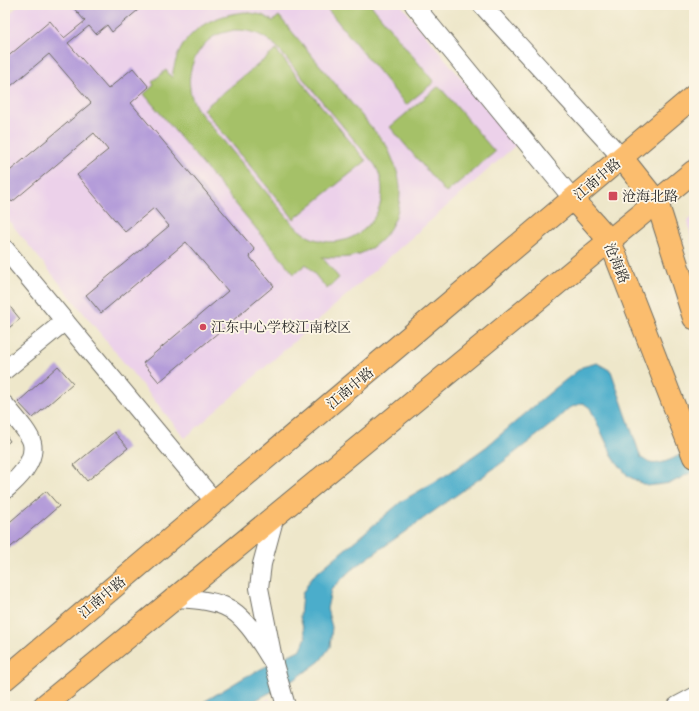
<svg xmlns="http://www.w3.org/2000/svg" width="699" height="711" viewBox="0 0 699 711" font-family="Vollkorn,'Noto Serif SC',serif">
<rect width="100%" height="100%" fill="#fcf5e5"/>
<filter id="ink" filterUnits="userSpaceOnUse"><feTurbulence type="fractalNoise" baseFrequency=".025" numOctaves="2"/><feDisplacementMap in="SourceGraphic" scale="8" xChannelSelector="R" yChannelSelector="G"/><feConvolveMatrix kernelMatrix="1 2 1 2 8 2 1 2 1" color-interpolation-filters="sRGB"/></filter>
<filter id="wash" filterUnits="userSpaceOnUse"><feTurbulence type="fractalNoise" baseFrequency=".012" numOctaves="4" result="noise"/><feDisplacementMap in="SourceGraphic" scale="16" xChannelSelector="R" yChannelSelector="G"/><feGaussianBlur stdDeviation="0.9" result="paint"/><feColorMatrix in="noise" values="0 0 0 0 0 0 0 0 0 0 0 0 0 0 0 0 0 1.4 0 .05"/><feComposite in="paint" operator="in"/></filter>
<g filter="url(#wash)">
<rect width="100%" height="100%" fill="#eee7ca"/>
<!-- built -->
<g fill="#ecd1ea">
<polygon points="19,5 401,5 516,145 185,438 5,216 5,18"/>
<polygon points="694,216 694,256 688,221"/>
<polygon points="269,698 272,706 256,706"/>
</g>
<!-- green -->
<g fill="#a5c167" stroke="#687649" fill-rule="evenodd">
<polygon points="324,5 371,5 434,82 406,105"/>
<path d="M 245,12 L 262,15 L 273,21 L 279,16 L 387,146 C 393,161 401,176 400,193 C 400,223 380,251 349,257 C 340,258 331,258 322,257 L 339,278 L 327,289 L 306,264 L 294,274 L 144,94 L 154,85 L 152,82 L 166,70 L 172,78 C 177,36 205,16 245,12 ZM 234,30 C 252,30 262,34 276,46 L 375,165 C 399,207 357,256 312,238 C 304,235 298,229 292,223 L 197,109 C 194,102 190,95 190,88 C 187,69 197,48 213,37 C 219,33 227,32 234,30 Z"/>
<polygon points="276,50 366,161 294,219 203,109"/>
<polygon points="439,86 495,152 446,193 390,127"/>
</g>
<!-- water -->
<path fill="#4cadcb" stroke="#3c6c7b" d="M 597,363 L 611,371 L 641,458 C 644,459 647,462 650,463 C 664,466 682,454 694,446 L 694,471 L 671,483 L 647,486 L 628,476 L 614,459 L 590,408 L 583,403 L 569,408 L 553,423 L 503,462 L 351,570 L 331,590 L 327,609 L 332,627 L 330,647 L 320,661 L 297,678 L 245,706 L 197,706 L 245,677 L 301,649 L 306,637 L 300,617 L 302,594 L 312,577 L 402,501 L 448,474 L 486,447 L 553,390 L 582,367 Z"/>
<g id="blocks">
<!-- building -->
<g fill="#b49cd9">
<polygon points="71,5 144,5 112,32 107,25 96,34 89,26 68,43 108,89 133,68 149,87 131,103 255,250 249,256 274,286 159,382 143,363 228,291 186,242 101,313 86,295 169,226 154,208 125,232 77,175 108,150 94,133 12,202 5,194 5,175 91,103 49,54 5,91 5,59 50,21 64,38 85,21"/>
<polygon points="7,303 20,319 5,331 5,304"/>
<polygon points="58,366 73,383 33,418 18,402"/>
<polygon points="114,432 128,448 87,481 74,465"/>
<polygon points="5,434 10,441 5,445"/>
<polygon points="46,491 59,506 5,552 5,526"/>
</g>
</g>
</g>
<g filter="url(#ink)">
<use href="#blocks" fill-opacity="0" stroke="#6f6d63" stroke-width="1"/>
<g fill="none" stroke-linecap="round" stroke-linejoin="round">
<defs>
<g id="minor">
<polyline points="414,5 573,199"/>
<polyline points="482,5 622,158"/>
<polyline points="5,249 215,502"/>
<polyline points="5,370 65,321"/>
<path d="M 5,405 C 12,414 30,433 32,443 C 36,462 18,479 5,490"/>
<path d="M 175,598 C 191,599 209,600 224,606 C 246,615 262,645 274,664 L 259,588 L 262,564 L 275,516"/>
<polyline points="274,664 286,706"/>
<polyline points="677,706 694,697"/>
</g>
<g id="major">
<polyline points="622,158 657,202 694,318"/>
<polyline points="573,199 610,241 694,457"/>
<polyline points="5,679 694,96"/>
<polyline points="44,706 694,171"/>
</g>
</defs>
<!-- minor casing -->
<use href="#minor" stroke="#6f6d63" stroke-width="20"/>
<!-- major casing -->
<use href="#major" stroke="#6f6d63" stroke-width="24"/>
<!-- minor -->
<use href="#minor" stroke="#fff" stroke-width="18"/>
<!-- major -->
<use href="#major" stroke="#fbbd6e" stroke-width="22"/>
</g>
</g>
<!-- markers -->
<g fill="#d1495b" stroke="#fcf5e5" stroke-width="1.5">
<rect x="608" y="191" width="10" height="10" rx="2"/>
<circle cx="203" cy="327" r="4"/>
</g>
<g text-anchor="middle" stroke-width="3.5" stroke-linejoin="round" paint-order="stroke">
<!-- street labels -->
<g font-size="14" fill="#2b2b2b" stroke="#fcf5e5">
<text transform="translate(597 179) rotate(-40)" y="5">江南中路</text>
<text transform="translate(617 263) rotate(67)" y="5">沧海路</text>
<text transform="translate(350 388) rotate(-40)" y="5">江南中路</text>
<text transform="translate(102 597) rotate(-40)" y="5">江南中路</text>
</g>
<!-- poi labels -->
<g font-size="14" fill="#2b2b2b" stroke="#fcf5e5" text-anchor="start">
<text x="622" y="201">沧海北路</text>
<text x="211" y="332">江东中心学校江南校区</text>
</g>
</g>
<!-- margin -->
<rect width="699" height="711" fill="none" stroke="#fcf5e5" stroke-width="20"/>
</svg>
